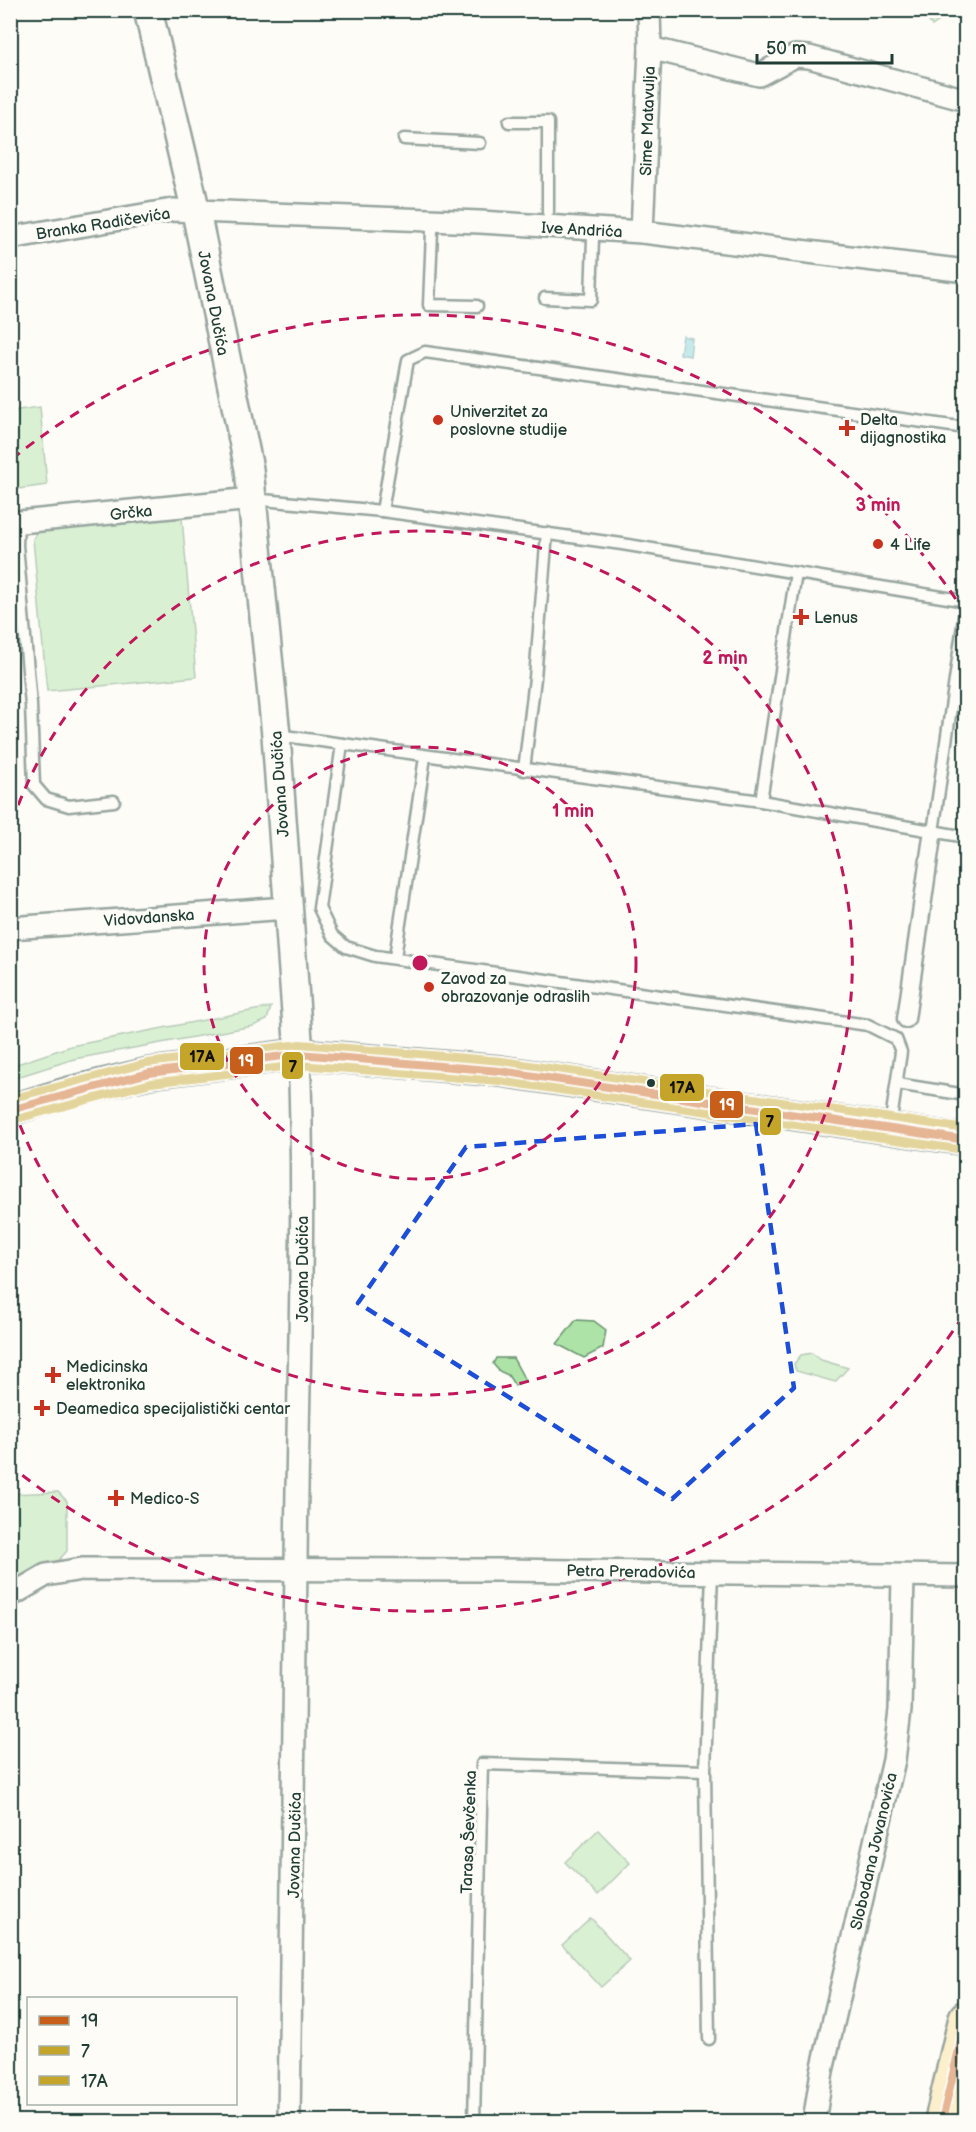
<svg xmlns="http://www.w3.org/2000/svg" width="976" height="2132" viewBox="0 0 976 2132" font-family="'Balsamiq Sans',sans-serif">
<rect width="100%" height="100%" fill="#fdfcf7"/>
<filter id="ink" filterUnits="userSpaceOnUse"><feTurbulence type="fractalNoise" baseFrequency=".0167" numOctaves="2"/><feDisplacementMap in="SourceGraphic" scale="12" xChannelSelector="R" yChannelSelector="G"/><feConvolveMatrix kernelMatrix="1 2 1 2 8 2 1 2 1" color-interpolation-filters="sRGB"/></filter>
<g filter="url(#ink)">
<!-- green -->
<g fill="#ade3a6" stroke="#66906d" stroke-width="1.5">
<polygon points="922,11 945,11 948,15 932,26"/>
<polygon points="40,407 47,485 11,490 11,411"/>
<polygon points="182,518 196,677 47,691 33,539 37,532"/>
<polygon points="271,1007 267,1020 253,1026 74,1059 11,1079 11,1066 71,1046"/>
<polygon points="576,1320 594,1321 606,1330 603,1348 584,1358 557,1344"/>
<polygon points="812,1353 821,1360 848,1368 835,1382 796,1371 794,1364 801,1355"/>
<polygon points="496,1358 513,1358 525,1380 515,1386 508,1375 499,1371 493,1364"/>
<polygon points="58,1492 67,1501 67,1551 59,1560 11,1585 11,1494"/>
<polygon points="598,1830 630,1863 598,1895 565,1862"/>
<polygon points="591,1918 630,1961 601,1987 562,1945"/>
</g>
<!-- water -->
<polygon fill="#84d5dc" stroke="#5c9899" stroke-width="1.5" points="683,336 692,338 690,356 680,354"/>
<g fill="none" stroke-linecap="round" stroke-linejoin="round">
<defs>
<g id="service">
<polyline points="509,122 548,122 548,212"/>
<polyline points="404,139 480,143"/>
<polyline points="432,231 429,305 477,306"/>
<polyline points="545,298 591,300 593,238"/>
<polyline points="252,499 382,511 622,544 966,601"/>
<polyline points="382,511 408,360 425,352 966,428"/>
<polyline points="18,522 17,545 31,705 34,785 46,799 69,806 114,801"/>
<polyline points="277,735 761,801 966,837"/>
<polyline points="342,744 319,908 332,935 346,947 375,956 868,1025 896,1039 901,1052 890,1127"/>
<polyline points="524,770 535,678 547,533"/>
<polyline points="761,801 796,573"/>
<polyline points="933,832 966,604"/>
<polyline points="395,957 425,757"/>
<polyline points="897,1084 966,1095"/>
<polyline points="705,1771 709,2039"/>
<polyline points="474,2122 482,1764 705,1771 712,1572"/>
</g>
<polyline id="pedestrian" points="906,1019 932,837"/>
<g id="minor">
<polyline points="650,48 759,75 795,56 809,57 966,100"/>
<polyline points="642,232 650,48 649,10"/>
<polyline points="10,238 172,210 480,222 642,232 966,271"/>
<polyline points="10,523 252,499"/>
<polyline points="10,928 287,908"/>
<polyline points="10,1596 46,1575 82,1569 498,1570 966,1576"/>
<path d="M 289,2122 C 293,1937 293,1753 296,1569 C 297,1397 306,1226 299,1054"/>
<polyline points="814,2122 822,2071 894,1760 900,1710 903,1577"/>
</g>
<polyline id="tertiary" points="148,10 196,212 249,469 276,735 299,1054"/>
<polyline id="secondary" points="10,1110 70,1092 149,1073 299,1054 500,1071 966,1140"/>
<polyline id="primary" points="943,2116 966,2018"/>
</defs>
<!-- service casing -->
<use href="#service" stroke="#1f3d34" stroke-width="15"/>
<!-- pedestrian casing -->
<use href="#pedestrian" stroke="#1f3d34" stroke-width="21"/>
<!-- minor casing -->
<use href="#minor" stroke="#1f3d34" stroke-width="26"/>
<!-- tertiary casing -->
<use href="#tertiary" stroke="#1f3d34" stroke-width="32"/>
<!-- secondary casing -->
<use href="#secondary" stroke="#1f3d34" stroke-width="34"/>
<!-- primary casing -->
<use href="#primary" stroke="#1f3d34" stroke-width="38"/>
<!-- service -->
<use href="#service" stroke="#fdfcf7" stroke-width="10"/>
<!-- pedestrian -->
<use href="#pedestrian" stroke="#fdfcf7" stroke-width="16"/>
<!-- minor -->
<use href="#minor" stroke="#fdfcf7" stroke-width="21"/>
<!-- tertiary -->
<use href="#tertiary" stroke="#fdfcf7" stroke-width="27"/>
<!-- secondary -->
<use href="#secondary" stroke="#fdfcf7" stroke-width="30"/>
<!-- primary -->
<use href="#primary" stroke="#fbdf96" stroke-width="33"/>
<defs>
<g id="bus-1">
<polyline points="10,1110 149,1073 299,1054 500,1071 966,1140"/>
<polyline points="943,2116 966,2020"/>
</g>
<polyline id="bus-2" points="13,1120 151,1083 299,1065 499,1081 964,1150"/>
<polyline id="bus-3" points="10,1099 147,1063 300,1044 502,1061 966,1129"/>
</defs>
<!-- bus-1 casing -->
<use href="#bus-1" stroke="#fdfcf7" stroke-width="12"/>
<!-- bus-2 casing -->
<use href="#bus-2" stroke="#fdfcf7" stroke-width="12"/>
<!-- bus-3 casing -->
<use href="#bus-3" stroke="#fdfcf7" stroke-width="12"/>
<!-- bus-1 -->
<use href="#bus-1" stroke="#c75f1a" stroke-width="8"/>
<!-- bus-2 -->
<use href="#bus-2" stroke="#c4a52a" stroke-width="8"/>
<!-- bus-3 -->
<use href="#bus-3" stroke="#c4a52a" stroke-width="8"/>
</g>
</g>
<!-- marked area -->
<path d="M0 0H976V2132H0ZM 756,1124 L 794,1388 L 672,1499 L 358,1303 L 466,1147 Z" fill="#fdfcf7" fill-opacity=".55" fill-rule="evenodd"/>
<path fill="none" stroke="#1d4ed8" stroke-width="4.5" stroke-dasharray="12 8" stroke-linejoin="round" d="M 756,1124 L 794,1388 L 672,1499 L 358,1303 L 466,1147 Z"/>
<!-- distance rings -->
<g fill="none" stroke="#c2185b" stroke-width="3" stroke-dasharray="10 8">
<circle cx="420" cy="963" r="216"/>
<path d="M12 822A432 432 0 1 1 12 1104"/>
<path d="M963 1316A648 648 0 0 1 12 1467M12 459A648 648 0 0 1 963 610"/>
</g>
<!-- markers -->
<g fill="#c8321e" stroke="#fdfcf7" stroke-width="2">
<circle cx="438" cy="420" r="6"/>
<path d="M844 419h6v6h6v6h-6v6h-6v-6h-6v-6h6z"/>
<circle cx="878" cy="544" r="6"/>
<path d="M798 608h6v6h6v6h-6v6h-6v-6h-6v-6h6z"/>
<circle cx="429" cy="987" r="6"/>
<path d="M50 1366h6v6h6v6h-6v6h-6v-6h-6v-6h6z"/>
<path d="M39 1399h6v6h6v6h-6v6h-6v-6h-6v-6h6z"/>
<path d="M113 1489h6v6h6v6h-6v6h-6v-6h-6v-6h6z"/>
</g>
<circle fill="#1f3d34" stroke="#fdfcf7" stroke-width="2" cx="651" cy="1083" r="5"/>
<g text-anchor="middle" stroke-width="6" stroke-linejoin="round" paint-order="stroke">
<!-- street labels -->
<g font-size="16" fill="#1f3d34" stroke="#fdfcf7">
<text transform="translate(647 121) rotate(-88)" y="6">Sime Matavulja</text>
<text transform="translate(103 223) rotate(-9)" y="6">Branka Radičevića</text>
<text transform="translate(582 229) rotate(3)" y="6">Ive Andrića</text>
<text transform="translate(214 303) rotate(79)" y="6">Jovana Dučića</text>
<text transform="translate(131 512) rotate(-6)" y="6">Grčka</text>
<text transform="translate(279 784) rotate(-94)" y="6">Jovana Dučića</text>
<text transform="translate(149 917) rotate(-4)" y="6">Vidovdanska</text>
<text transform="translate(302 1269) rotate(-90)" y="6">Jovana Dučića</text>
<text transform="translate(631 1571) rotate(1)" y="6">Petra Preradovića</text>
<text transform="translate(468 1832) rotate(-88)" y="6">Tarasa Ševčenka</text>
<text transform="translate(294 1845) rotate(-89)" y="6">Jovana Dučića</text>
<text transform="translate(873 1851) rotate(-77)" y="6">Slobodana Jovanovića</text>
</g>
<!-- poi labels -->
<g font-size="16" fill="#1f3d34" stroke="#fdfcf7" text-anchor="start">
<text x="450" y="417">Univerzitet za<tspan x="450" dy="18">poslovne studije</tspan></text>
<text x="860" y="425">Delta<tspan x="860" dy="18">dijagnostika</tspan></text>
<text x="890" y="550">4 Life</text>
<text x="814" y="623">Lenus</text>
<text x="441" y="984">Zavod za<tspan x="441" dy="18">obrazovanje odraslih</tspan></text>
<text x="66" y="1372">Medicinska<tspan x="66" dy="18">elektronika</tspan></text>
<text x="56" y="1414">Deamedica specijalistički centar</text>
<text x="130" y="1504">Medico-S</text>
</g>
</g>
<circle cx="420" cy="963" r="9" fill="#c2185b" stroke="#fdfcf7" stroke-width="3"/>
<g font-size="18" text-anchor="middle" font-weight="bold" fill="#c2185b" stroke="#fdfcf7" stroke-width="6" stroke-linejoin="round" paint-order="stroke">
<text x="878" y="511">3 min</text>
<text x="725" y="664">2 min</text>
<text x="573" y="817">1 min</text>
</g>
<g stroke="#fdfcf7" stroke-width="2">
<rect x="179" y="1042" width="46" height="29" rx="6" fill="#c4a52a"/>
<rect x="229" y="1046" width="35" height="29" rx="6" fill="#c75f1a"/>
<rect x="281" y="1051" width="23" height="29" rx="6" fill="#c4a52a"/>
<rect x="659" y="1073" width="46" height="29" rx="6" fill="#c4a52a"/>
<rect x="709" y="1090" width="35" height="29" rx="6" fill="#c75f1a"/>
<rect x="759" y="1107" width="23" height="29" rx="6" fill="#c4a52a"/>
</g>
<g font-size="16" text-anchor="middle" font-weight="bold" fill="#fff">
<text x="246" y="1066">19</text>
<text x="727" y="1110">19</text>
</g>
<g font-size="16" text-anchor="middle" font-weight="bold" fill="#111">
<text x="202" y="1062">17A</text>
<text x="293" y="1072">7</text>
<text x="682" y="1093">17A</text>
<text x="770" y="1127">7</text>
</g>
<!-- margin -->
<rect width="976" height="2132" fill="none" stroke="#fdfcf7" stroke-width="36"/>
<rect x="18" y="18" width="940" height="2096" fill="none" stroke="#1f3d34" stroke-width="2" filter="url(#ink)"/>
<!-- legend -->
<rect x="27" y="1997" width="210" height="108" fill="#fdfcf7" stroke="#a4b0a9" stroke-width="1.5"/>
<rect x="39" y="2016" width="30" height="9" fill="#c75f1a" stroke="#a4b0a9" stroke-width="1.5"/>
<text x="81" y="2027" font-size="18" fill="#1f3d34">19</text>
<rect x="39" y="2046" width="30" height="9" fill="#c4a52a" stroke="#a4b0a9" stroke-width="1.5"/>
<text x="81" y="2057" font-size="18" fill="#1f3d34">7</text>
<rect x="39" y="2076" width="30" height="9" fill="#c4a52a" stroke="#a4b0a9" stroke-width="1.5"/>
<text x="81" y="2087" font-size="18" fill="#1f3d34">17A</text>
<!-- scale -->
<path d="M757 54v9h135v-9" fill="none" stroke="#1f3d34" stroke-width="3"/>
<text x="766" y="54" font-size="18" fill="#1f3d34" stroke="#fdfcf7" stroke-width="4.5" paint-order="stroke">50 m</text>
</svg>
